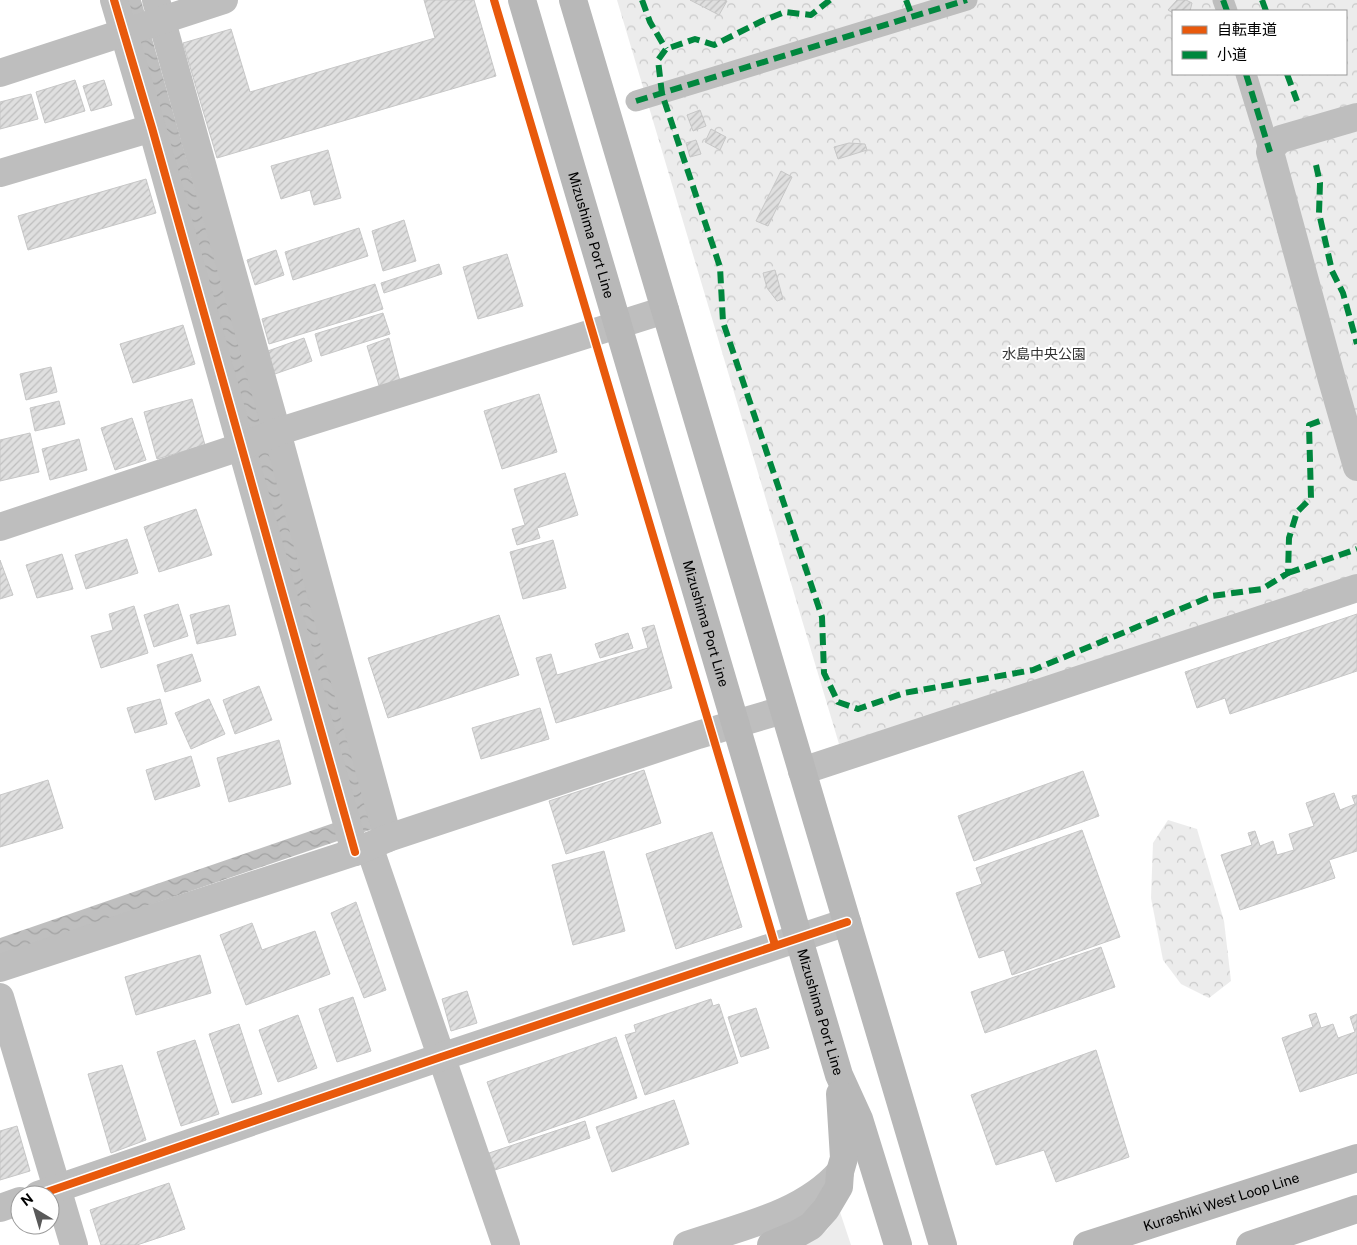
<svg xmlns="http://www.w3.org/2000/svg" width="1357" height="1245" viewBox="0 0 1357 1245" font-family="'Public Sans','Noto Sans JP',sans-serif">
<defs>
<pattern id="park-crowns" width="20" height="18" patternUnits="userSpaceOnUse" patternTransform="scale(1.25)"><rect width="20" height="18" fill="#ececec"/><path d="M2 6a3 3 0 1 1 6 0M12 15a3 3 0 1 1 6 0" fill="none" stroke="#c9c9c9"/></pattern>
<pattern id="water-waves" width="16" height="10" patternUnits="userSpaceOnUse" patternTransform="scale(1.25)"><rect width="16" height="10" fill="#bfbfbf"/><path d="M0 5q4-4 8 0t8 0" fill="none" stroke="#a2a2a2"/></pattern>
<pattern id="building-hatch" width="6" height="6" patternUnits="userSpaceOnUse" patternTransform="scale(1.25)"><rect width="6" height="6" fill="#dfdfdf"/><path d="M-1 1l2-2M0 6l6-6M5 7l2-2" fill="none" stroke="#bebebe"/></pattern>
</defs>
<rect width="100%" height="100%" fill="#fff"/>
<!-- green -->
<polygon fill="#ececec" points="840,1212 851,1245 804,1245 827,1230"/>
<!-- park -->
<g fill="url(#park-crowns)" fill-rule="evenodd">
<path d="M 617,0 L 1357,0 L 1357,574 L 969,704 L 839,744 ZM 1173,11 L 1346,11 L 1346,74 L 1173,74 Z"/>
<polygon points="1168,820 1197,829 1224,921 1231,981 1209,998 1181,984 1163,960 1151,898 1153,843"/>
</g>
<!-- water -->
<polygon fill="url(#water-waves)" points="126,0 141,0 266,437 373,829 0,956 0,938 354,816"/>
<!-- building -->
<g fill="url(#building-hatch)" stroke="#c7c7c7">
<polygon points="424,0 474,0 496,76 217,158 183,43 231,29 250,92 435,38"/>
<polygon points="690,0 724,0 727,1 719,15"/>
<polygon points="1177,0 1186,0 1192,3 1190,11 1173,11 1173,13 1168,10"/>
<polygon points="75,80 85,111 45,123 36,92"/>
<polygon points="104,80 112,105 91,111 83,86"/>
<polygon points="31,94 38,119 0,129 0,102"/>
<polygon points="700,110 706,126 693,131 687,115"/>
<polygon points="711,129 726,137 720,150 705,142"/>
<polygon points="696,140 701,154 690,157 686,143"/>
<polygon points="849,143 865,144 867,150 838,159 834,147"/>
<polygon points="328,150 341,198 314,205 310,190 281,199 271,166"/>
<polygon points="781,171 792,177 768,226 756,221"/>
<polygon points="146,179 156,213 28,250 18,216"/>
<polygon points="404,220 416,261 383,271 372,231"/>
<polygon points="359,228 368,256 293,280 285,252"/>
<polygon points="276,250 284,275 255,285 247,260"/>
<polygon points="507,254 523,306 478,319 463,267"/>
<polygon points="439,264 442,274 384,293 381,283"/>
<polygon points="775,270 783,299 777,301 767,288 763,273"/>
<polygon points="375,284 383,309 269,344 262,319"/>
<polygon points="383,313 390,334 321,356 315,334"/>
<polygon points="183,325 195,364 133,383 120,344"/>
<polygon points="304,338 312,361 272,375 265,352"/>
<polygon points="389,338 401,385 381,392 367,346"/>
<polygon points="51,367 57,392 26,400 20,374"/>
<polygon points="539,394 557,452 502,469 484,411"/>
<polygon points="192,399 205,445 157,459 144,412"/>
<polygon points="59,401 65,424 35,431 30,408"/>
<polygon points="132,418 146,460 115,470 101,428"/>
<polygon points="30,433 39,472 0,481 0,440"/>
<polygon points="79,439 87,470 50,480 42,449"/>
<polygon points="565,473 578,515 537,528 540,538 517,545 512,529 525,525 514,489"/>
<polygon points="196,509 212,555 159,572 144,527"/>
<polygon points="127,539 138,573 86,589 75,555"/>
<polygon points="553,540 566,588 523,599 510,552"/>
<polygon points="62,554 73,589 37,598 26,565"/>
<polygon points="0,560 13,595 0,599"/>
<polygon points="178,604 188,636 154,647 144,615"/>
<polygon points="229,605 236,635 197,644 190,615"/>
<polygon points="134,606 148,653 101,668 91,636 113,630 109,614"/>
<polygon points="1357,614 1357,671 1230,714 1225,698 1197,708 1185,672"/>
<polygon points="499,615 519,675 388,718 368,658"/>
<polygon points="654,625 672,688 556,723 536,658 551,654 557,675 648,648 642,628"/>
<polygon points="628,633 633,648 600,658 595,644"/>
<polygon points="192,654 201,681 165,692 157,665"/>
<polygon points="259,686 272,720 235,734 223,700"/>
<polygon points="160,699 167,724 135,733 127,708"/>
<polygon points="209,699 225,734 191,749 175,713"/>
<polygon points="540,708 549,739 481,759 472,728"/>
<polygon points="279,740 291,784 229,802 217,758"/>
<polygon points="191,756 200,786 155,800 146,770"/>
<polygon points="644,770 661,823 566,854 549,801"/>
<polygon points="1083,771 1099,816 974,861 958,816"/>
<polygon points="48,780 63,828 0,847 0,795"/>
<polygon points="1334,793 1340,810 1355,804 1352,796 1357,795 1357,851 1329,860 1335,878 1240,910 1221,855 1252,845 1248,833 1255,831 1260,846 1273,841 1277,855 1294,850 1289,834 1314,826 1306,803"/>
<polygon points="1082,830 1120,937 1012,975 1004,950 979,958 956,893 982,884 976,868"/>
<polygon points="712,832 742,927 676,949 646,854"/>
<polygon points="604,851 625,931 573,945 552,865"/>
<polygon points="356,902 386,990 364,998 331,913"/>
<polygon points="252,923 262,950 315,931 330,974 246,1005 220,935"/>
<polygon points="1101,947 1115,987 985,1033 971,992"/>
<polygon points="200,955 211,993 136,1015 125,977"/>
<polygon points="467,991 477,1023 451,1031 442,999"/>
<polygon points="353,997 371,1051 337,1062 319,1009"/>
<polygon points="711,999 713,1006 719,1004 738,1063 645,1095 625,1035 636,1032 634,1025"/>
<polygon points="756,1008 769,1048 741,1057 728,1017"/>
<polygon points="1316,1013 1321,1028 1333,1024 1338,1038 1355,1032 1350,1017 1357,1014 1357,1073 1300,1092 1282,1038 1313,1027 1309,1015"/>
<polygon points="298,1015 317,1068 278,1082 259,1030"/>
<polygon points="239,1024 262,1094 232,1103 209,1034"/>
<polygon points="616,1037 637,1098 509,1143 487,1082"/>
<polygon points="195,1040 219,1114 181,1126 157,1052"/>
<polygon points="1096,1050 1129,1157 1056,1182 1044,1150 996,1165 971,1095"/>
<polygon points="122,1065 146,1140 111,1153 88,1074"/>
<polygon points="674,1100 689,1144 612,1172 596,1127"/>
<polygon points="585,1121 590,1138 495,1170 489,1153"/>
<polygon points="17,1126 30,1171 0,1180 0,1131"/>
<polygon points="169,1183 185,1229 137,1245 101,1245 90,1210"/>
</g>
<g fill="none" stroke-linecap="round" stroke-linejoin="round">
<!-- pedestrian -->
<g stroke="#bebebe" stroke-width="21">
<polyline points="1223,0 1227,11"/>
<polyline points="1246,74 1270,152"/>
<polyline points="636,101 967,0"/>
</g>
<!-- minor -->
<g stroke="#bebebe" stroke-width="28">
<polyline points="114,0 152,128 355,852"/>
<polyline points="156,0 277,432 388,838"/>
<polyline points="0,73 224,0"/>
<polyline points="1357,117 1281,139 1275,144 1270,152 1332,380 1357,467"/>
<polyline points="0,173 152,128"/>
<polyline points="0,527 240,447 277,432 665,310"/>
<polyline points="802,771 1357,588"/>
<polyline points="369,846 506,1245"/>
<polyline points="0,968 355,852 388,838 698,735 783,710"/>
<polyline points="0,997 74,1245"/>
<polyline points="38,1195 441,1057 847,922"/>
<polyline points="0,1208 20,1201"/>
<path d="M 687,1245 C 739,1227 802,1215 840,1172"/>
</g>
<!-- secondary -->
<g stroke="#b8b8b8" stroke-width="28">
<path id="s1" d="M 522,0 L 839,1075 L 859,1119 L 898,1245"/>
<polyline points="573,0 943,1245"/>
<polyline points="771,1245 797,1234 811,1226 826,1209 839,1187 840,1172 844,1158 840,1094"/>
<path id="s2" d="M 1087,1245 L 1357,1158"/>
<polyline points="1250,1245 1357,1209"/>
</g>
<!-- quiet -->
<g stroke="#00873e" stroke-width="6" stroke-dasharray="12 6" stroke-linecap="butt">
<polyline points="642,0 650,22 666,49"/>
<polyline points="830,0 811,15 785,12 762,21 714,45 695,39 666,49 658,60 662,94 720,267 723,322 822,617 824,673 838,702 858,709 904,693 1033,670 1212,596 1262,589 1288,573 1289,538 1297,512 1311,498 1309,425 1325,419"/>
<polyline points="906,0 912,16"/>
<polyline points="1223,0 1227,11"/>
<polyline points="1262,0 1266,11"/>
<polyline points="1246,74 1270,152"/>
<polyline points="1287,74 1297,101"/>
<polyline points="636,101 967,0"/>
<polyline points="1316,165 1320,183 1319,213 1332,271 1343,293 1357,344"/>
<polyline points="1288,573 1357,549"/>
</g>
<defs>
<g id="cycleway">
<polyline points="114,0 152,128 355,852"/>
<path d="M 494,0 C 589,315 679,630 775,945"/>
<polyline points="38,1195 441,1057 847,922"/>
</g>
</defs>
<!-- cycleway casing -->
<use href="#cycleway" stroke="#fff" stroke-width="11"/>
<!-- cycleway -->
<use href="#cycleway" stroke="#e8590c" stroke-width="8"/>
</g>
<g text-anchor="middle" stroke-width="4" stroke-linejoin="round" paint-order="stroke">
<!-- street labels -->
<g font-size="14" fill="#000" stroke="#fff">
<text dy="5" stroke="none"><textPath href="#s1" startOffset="245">Mizushima Port Line</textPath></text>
<text dy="5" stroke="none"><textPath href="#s1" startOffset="650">Mizushima Port Line</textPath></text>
<text dy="5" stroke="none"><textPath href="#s1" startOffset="1055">Mizushima Port Line</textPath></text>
<text dy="5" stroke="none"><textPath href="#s2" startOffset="141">Kurashiki West Loop Line</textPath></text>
</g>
<!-- park labels -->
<g font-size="14" fill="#333" stroke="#fff">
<text x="1044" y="359">水島中央公園</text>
</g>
</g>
<!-- legend -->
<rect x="1172" y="10" width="175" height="65" fill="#ffffff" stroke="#999999"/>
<rect x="1182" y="26" width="25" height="8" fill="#e8590c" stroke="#999999"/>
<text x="1217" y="35" font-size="15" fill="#000000">自転車道</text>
<rect x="1182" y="51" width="25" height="8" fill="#00873e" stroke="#999999"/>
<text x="1217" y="60" font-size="15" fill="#000000">小道</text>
<!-- north arrow -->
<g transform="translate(35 1210) rotate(322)"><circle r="24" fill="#ffffff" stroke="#999999"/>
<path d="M0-4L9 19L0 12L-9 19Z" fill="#595959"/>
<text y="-8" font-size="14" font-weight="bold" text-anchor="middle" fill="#000000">N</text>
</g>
</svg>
